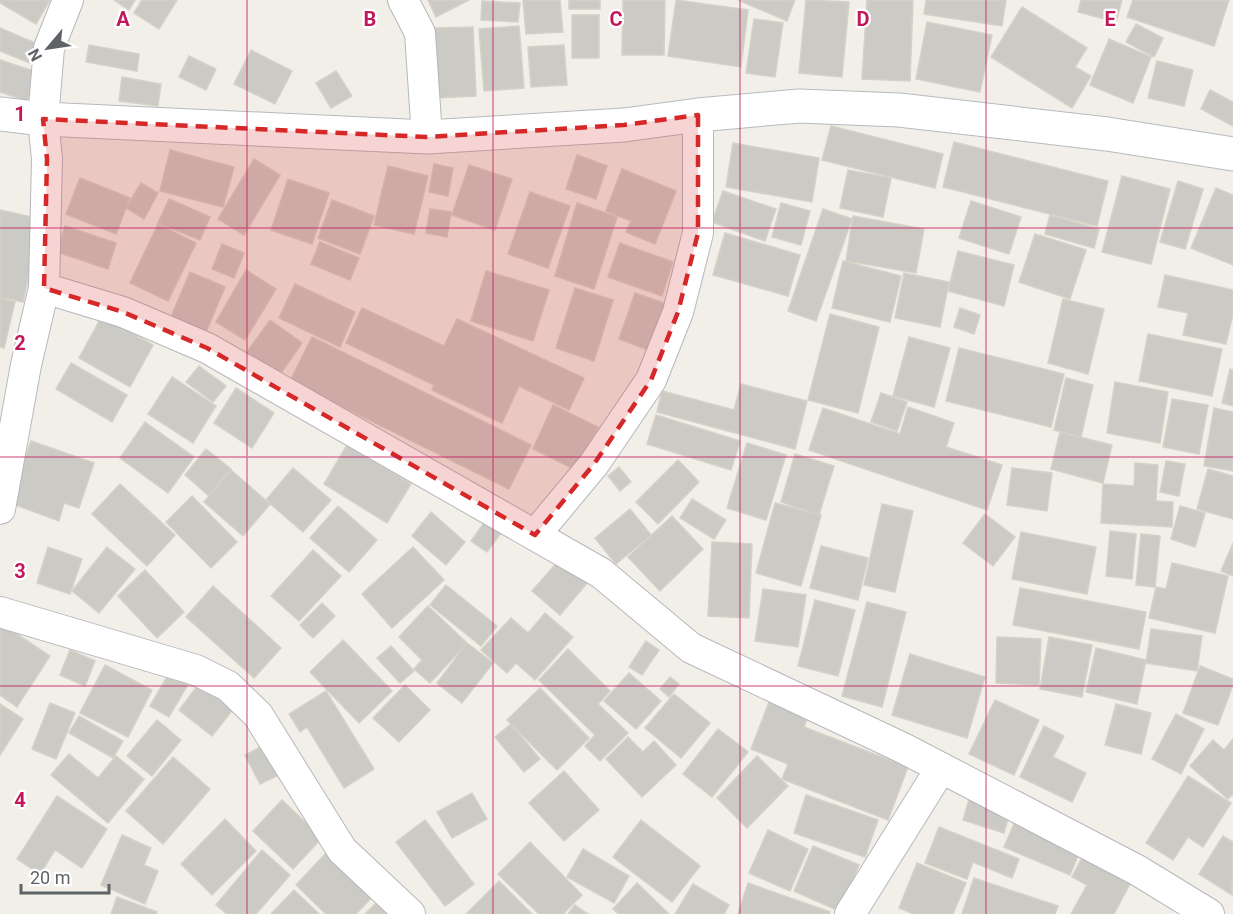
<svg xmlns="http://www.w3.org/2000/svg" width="1233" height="914" viewBox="0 0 1233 914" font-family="Roboto,sans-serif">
<rect width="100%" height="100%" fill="#f1efe8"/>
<!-- building -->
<g fill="#cccac5" stroke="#d6d1c6" stroke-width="1.5">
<polygon points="0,0 50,0 36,24 0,3"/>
<polygon points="114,0 135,0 129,10"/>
<polygon points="142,0 177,0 159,29 134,13"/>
<polygon points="428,0 469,0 436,17"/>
<polygon points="523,0 560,0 563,32 526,34"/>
<rect x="569" y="0" width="31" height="9"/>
<polygon points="623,0 665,0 664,55 622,55"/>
<polygon points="676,0 748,10 741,67 668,56"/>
<polygon points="738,0 795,0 787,21"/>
<polygon points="806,0 849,2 842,77 799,73"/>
<polygon points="867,0 913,0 910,81 862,79"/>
<polygon points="926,0 1006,0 1002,26 924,14"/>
<polygon points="1081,0 1122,0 1116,22 1078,12"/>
<polygon points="1133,0 1229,0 1214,46 1127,17"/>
<polygon points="482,1 520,3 518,22 481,20"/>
<polygon points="1022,7 1087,48 1075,67 1091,76 1072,108 991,57"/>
<rect x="572" y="15" width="27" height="43"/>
<polygon points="754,19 783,23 775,77 746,73"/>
<polygon points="927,22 992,35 980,92 916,79"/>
<polygon points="1136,24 1163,38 1154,57 1126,42"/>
<polygon points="519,26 524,88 484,91 479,29"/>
<polygon points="473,27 476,96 437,98 434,28"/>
<polygon points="0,28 40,45 32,64 0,51"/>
<polygon points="1109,39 1151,57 1133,103 1090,85"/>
<polygon points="89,45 139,54 137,71 86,62"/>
<polygon points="564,45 567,85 531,87 528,47"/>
<polygon points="251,50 292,71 275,104 234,84"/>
<polygon points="189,56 216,69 206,90 179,77"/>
<polygon points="0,60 37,72 27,101 0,92"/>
<polygon points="1157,61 1193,70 1184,106 1148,98"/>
<polygon points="336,71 352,96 331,108 316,83"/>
<polygon points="122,77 161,84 158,106 119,101"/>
<polygon points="1210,90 1233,102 1233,126 1201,109"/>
<polygon points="831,126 943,154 935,188 822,160"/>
<polygon points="954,142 1108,181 1097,226 943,187"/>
<polygon points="733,143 819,158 812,202 726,187"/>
<polygon points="170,150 234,167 223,207 160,191"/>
<polygon points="577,155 607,166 596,199 566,189"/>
<polygon points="254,159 280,175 244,235 218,219"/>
<polygon points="434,164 453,168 448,196 429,192"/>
<polygon points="469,165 512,179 495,230 452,215"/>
<polygon points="388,166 428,176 414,234 374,225"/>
<polygon points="622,169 676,191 655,244 626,232 631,221 606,211"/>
<polygon points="848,170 891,178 883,217 840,208"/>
<polygon points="1122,176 1170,189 1151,264 1102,252"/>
<polygon points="80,178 130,198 116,234 66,214"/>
<polygon points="288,179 329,193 312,244 271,230"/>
<polygon points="1178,181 1203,189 1185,249 1160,242"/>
<polygon points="141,183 158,193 144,219 126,208"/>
<polygon points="1216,188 1233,195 1233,265 1191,248"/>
<polygon points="723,191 776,209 765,241 712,222"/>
<polygon points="530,192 570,206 548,268 508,254"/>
<polygon points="169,199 210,217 200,240 158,223"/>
<polygon points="332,200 374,216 360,254 318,238"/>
<polygon points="971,201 1021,217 1009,254 959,238"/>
<polygon points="577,203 617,217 594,289 555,276"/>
<polygon points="781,203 810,211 801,245 772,237"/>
<polygon points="430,209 451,212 447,237 426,233"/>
<polygon points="823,209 852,219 816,321 788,311"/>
<polygon points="0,210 41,219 23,302 0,297"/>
<polygon points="1050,215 1099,229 1094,248 1045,234"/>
<polygon points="853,216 924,229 916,273 846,261"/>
<polygon points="158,224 196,243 168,301 130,283"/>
<polygon points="65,226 116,243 108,269 57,252"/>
<polygon points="725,233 800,255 788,296 713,275"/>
<polygon points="1035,234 1086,250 1070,299 1019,282"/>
<polygon points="320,242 359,258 350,280 311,264"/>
<polygon points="620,243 673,262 662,296 608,277"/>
<polygon points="222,244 244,253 234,278 212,269"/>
<polygon points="958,251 1014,265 1004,306 948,291"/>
<polygon points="843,261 901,276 890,322 832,308"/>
<polygon points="246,270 276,289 245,340 216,322"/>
<polygon points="486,271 549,290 533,341 471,321"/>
<polygon points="190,272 225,287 203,339 168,324"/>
<polygon points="904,273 949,282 940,327 895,318"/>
<polygon points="1165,275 1233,290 1233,314 1226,344 1183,335 1188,313 1158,307"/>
<polygon points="295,284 355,312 340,347 279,318"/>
<polygon points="575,288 613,300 594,361 556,348"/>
<polygon points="635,293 667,304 651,351 619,339"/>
<polygon points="0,298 15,302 4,348 0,347"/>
<polygon points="1063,299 1104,309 1088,374 1048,363"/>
<polygon points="362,308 444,346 457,319 584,378 569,410 519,386 502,423 432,390 434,385 346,343"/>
<polygon points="960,308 980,315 974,334 954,327"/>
<polygon points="830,314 879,327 858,413 808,400"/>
<polygon points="102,316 153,345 130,387 79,358"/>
<polygon points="270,320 302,343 280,375 247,352"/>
<polygon points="1148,334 1222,349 1212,396 1139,381"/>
<polygon points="312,337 531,445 509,489 290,381"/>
<polygon points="909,337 950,348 934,407 893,396"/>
<polygon points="959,348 1064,374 1051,427 946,401"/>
<polygon points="71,363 127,395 112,422 56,389"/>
<polygon points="199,366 226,386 213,402 186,382"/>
<polygon points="1230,369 1233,370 1233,406 1222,403"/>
<polygon points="172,377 216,406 193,443 148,414"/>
<polygon points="1066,378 1093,385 1081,437 1054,430"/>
<polygon points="1115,382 1168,392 1160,443 1107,433"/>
<polygon points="741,384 807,401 795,449 657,412 662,391 734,410"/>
<polygon points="236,388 274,413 252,448 214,423"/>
<polygon points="881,393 907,402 897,431 871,422"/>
<polygon points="1172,399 1208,405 1199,454 1163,447"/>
<polygon points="553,405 598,427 578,471 533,449"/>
<polygon points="908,407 954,423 946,447 1002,465 987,510 809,450 823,408 900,434"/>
<polygon points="1214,408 1233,412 1233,471 1204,466"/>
<polygon points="656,415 740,441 731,470 647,444"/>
<polygon points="145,422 194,457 168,493 120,458"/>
<polygon points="1060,432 1112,445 1103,483 1051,469"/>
<polygon points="31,441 94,463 79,508 64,503 59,521 10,503"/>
<polygon points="747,443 786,455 766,520 727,508"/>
<polygon points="347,445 411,484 387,523 324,484"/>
<polygon points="206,449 231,469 209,496 185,475"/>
<polygon points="795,454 834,466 819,515 781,502"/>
<polygon points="678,460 699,482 658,524 636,502"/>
<polygon points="1166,461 1185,464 1179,496 1160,492"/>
<polygon points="1135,463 1158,465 1156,501 1173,502 1172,527 1101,523 1103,484 1134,486"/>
<polygon points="619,467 631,482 620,491 608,476"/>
<polygon points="293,468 331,500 303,532 266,500"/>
<polygon points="1012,468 1052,473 1047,511 1007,505"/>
<polygon points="1208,469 1233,476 1233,519 1197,509"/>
<polygon points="231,470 270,504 243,536 204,502"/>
<polygon points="120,484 175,535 147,566 92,514"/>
<polygon points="192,496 237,542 211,568 166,522"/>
<polygon points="692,499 726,520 714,539 680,518"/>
<polygon points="775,503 821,515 801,586 756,573"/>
<polygon points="882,504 913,511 895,592 864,585"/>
<polygon points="338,506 377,540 349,572 310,538"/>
<polygon points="1180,506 1205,513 1195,547 1171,539"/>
<polygon points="630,509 651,535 616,564 595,538"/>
<polygon points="431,512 465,542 446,565 412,536"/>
<polygon points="491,513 507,525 487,552 471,541"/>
<polygon points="985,514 1015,537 993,566 963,543"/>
<polygon points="672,516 703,549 660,591 628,557"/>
<polygon points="1110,531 1136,534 1132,579 1106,576"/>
<polygon points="1021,532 1096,547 1087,594 1012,579"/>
<polygon points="1141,534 1160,536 1155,587 1136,585"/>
<polygon points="712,542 752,544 749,618 708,616"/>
<polygon points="1233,543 1233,576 1221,571"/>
<polygon points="821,546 868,558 858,600 810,588"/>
<polygon points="48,547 82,559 70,594 37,583"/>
<polygon points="107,547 135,569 99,613 72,591"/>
<polygon points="413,547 444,580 392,628 362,594"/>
<polygon points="313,550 341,576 299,621 271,596"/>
<polygon points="561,558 588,582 560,615 532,591"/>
<polygon points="1172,563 1228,576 1215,633 1149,618 1156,587 1166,589"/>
<polygon points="145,570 184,612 157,638 118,596"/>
<polygon points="446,585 497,626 481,646 430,605"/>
<polygon points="213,586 281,648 254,678 186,617"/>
<polygon points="1020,588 1146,612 1139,649 1013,625"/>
<polygon points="763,589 806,595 798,647 755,641"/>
<polygon points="815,600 855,610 838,676 798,666"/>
<polygon points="867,602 906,612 882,707 842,696"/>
<polygon points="322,603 335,616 313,638 300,625"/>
<polygon points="428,606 467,643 430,683 414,669 422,660 399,637"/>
<polygon points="545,613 573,637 535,680 516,663 507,673 481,650 511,618 528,633"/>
<polygon points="0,623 50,656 17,707 0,695"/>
<polygon points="1151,629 1202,636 1197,671 1146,663"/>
<polygon points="997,637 1041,639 1039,685 996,683"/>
<polygon points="1049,637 1092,645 1082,697 1040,689"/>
<polygon points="343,640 392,691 359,723 310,672"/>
<polygon points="646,641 659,650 642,675 629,667"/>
<polygon points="467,643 493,663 462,703 437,683"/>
<polygon points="391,646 414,671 400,683 377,658"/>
<polygon points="1096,648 1146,660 1137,704 1086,692"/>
<polygon points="568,649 610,691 598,704 628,733 600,761 585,746 595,735 539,680"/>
<polygon points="70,650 95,661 85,686 60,675"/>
<polygon points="910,654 985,677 967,738 892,715"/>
<polygon points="105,665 152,690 128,737 80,713"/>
<polygon points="1200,666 1233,679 1233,685 1218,725 1183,713"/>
<polygon points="172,668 191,679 169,717 150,706"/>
<polygon points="629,673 661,701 636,729 604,701"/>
<polygon points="670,677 679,684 669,697 660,689"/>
<polygon points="201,681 235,707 212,736 179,710"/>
<polygon points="405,685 430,710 399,742 373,718"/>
<polygon points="540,688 589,738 557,770 507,720"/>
<polygon points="326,691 374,769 344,788 307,727 300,732 289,714"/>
<polygon points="674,694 710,723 681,758 645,728"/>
<polygon points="771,697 809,712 804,727 908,767 888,820 782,779 788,764 751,749"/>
<polygon points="995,700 1039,720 1014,775 969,754"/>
<polygon points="50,703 75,713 56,759 32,749"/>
<polygon points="0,704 23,719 0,755"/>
<polygon points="1116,704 1151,713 1141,754 1105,745"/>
<polygon points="1176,714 1204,729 1181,774 1152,759"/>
<polygon points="79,716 123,741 113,758 69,733"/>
<polygon points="157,720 181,740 152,776 127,756"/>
<polygon points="511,724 540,759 524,772 495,737"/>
<polygon points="1044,726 1064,736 1053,757 1086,773 1072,802 1020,777"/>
<polygon points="718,729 748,752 712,797 683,774"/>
<polygon points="628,737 643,752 654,741 676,765 642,797 606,759"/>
<polygon points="1233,739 1233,794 1228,799 1190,766 1213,740 1224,750"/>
<polygon points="266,744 281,774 260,784 245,755"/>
<polygon points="69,754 98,778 116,756 144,779 108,823 51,775"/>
<polygon points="757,756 788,786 747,828 717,798"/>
<polygon points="173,757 210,789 163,844 126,811"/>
<polygon points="564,771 599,810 564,841 529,803"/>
<polygon points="1188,776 1231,803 1203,847 1188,837 1173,860 1146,843"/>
<polygon points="472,793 487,819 452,838 437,812"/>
<polygon points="806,795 878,820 865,857 794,833"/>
<polygon points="57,796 107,829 82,868 55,850 40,874 17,859"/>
<polygon points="970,796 1011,809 1004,833 963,820"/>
<polygon points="282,800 322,838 293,869 253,831"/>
<polygon points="1017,817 1082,846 1070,875 1004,847"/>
<polygon points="225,819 256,851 212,895 181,864"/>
<polygon points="425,820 474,884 445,906 396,842"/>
<polygon points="641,820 700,866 672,902 613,857"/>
<polygon points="939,827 1019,859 1012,878 973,862 967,879 925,863"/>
<polygon points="768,830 808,849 790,891 749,873"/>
<polygon points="122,835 151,848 144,865 158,871 145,904 101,885"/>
<polygon points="1223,836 1233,842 1232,895 1199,874"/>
<polygon points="530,842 582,895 563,914 539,914 498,874"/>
<polygon points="813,846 859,865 839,911 794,891"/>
<polygon points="583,849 629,876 614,903 567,877"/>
<polygon points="262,850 290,875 256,914 227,914 216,905"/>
<polygon points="328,851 374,895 356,914 326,914 296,885"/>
<polygon points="1084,854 1132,880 1114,914 1071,914 1087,885 1072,877"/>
<polygon points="917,863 966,883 953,914 914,914 899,908"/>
<polygon points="974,878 1058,906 1055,914 962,914"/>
<polygon points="499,881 532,914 466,914"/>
<polygon points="637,883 669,914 619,914 613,909"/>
<polygon points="748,883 830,912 829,914 738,914"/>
<polygon points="693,884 729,905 724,914 675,914"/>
<polygon points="294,890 319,914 271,914"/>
<polygon points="117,897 157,912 156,914 111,914"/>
<polygon points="378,901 392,914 365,914"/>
<polygon points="575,905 588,914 568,914"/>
</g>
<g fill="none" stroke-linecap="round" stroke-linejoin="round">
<defs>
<g id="minor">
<polyline points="403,0 420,33 427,137"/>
<polyline points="44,288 123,312 207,348 601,573 691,648 903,748 1137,870 1209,914"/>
<polyline points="0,509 26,365 44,288 47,159 43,119 49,48 68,0"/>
<polyline points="535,535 594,464 651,380 678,312 698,233 698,115"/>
<polyline points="0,612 196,670 228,686 258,715 342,850 410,914"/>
<polyline points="850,914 941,768"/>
</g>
<polyline id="secondary" points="0,114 43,119 427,137 624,125 698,115 799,106 899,110 1107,134 1233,154"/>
</defs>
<!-- minor casing -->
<use href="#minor" stroke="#b5b8bc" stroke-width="32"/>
<!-- secondary casing -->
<use href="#secondary" stroke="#b6babf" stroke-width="35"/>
<!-- minor -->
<use href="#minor" stroke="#fff" stroke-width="30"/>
<!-- secondary -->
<use href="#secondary" stroke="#fff" stroke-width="33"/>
</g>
<!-- marked area -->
<path fill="#d62828" fill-opacity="0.2" stroke="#d62828" stroke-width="4.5" stroke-dasharray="12 8" stroke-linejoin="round" d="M 698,115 L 698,233 L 678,312 L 651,380 L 594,464 L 535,535 L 207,348 L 123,312 L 44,288 L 47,159 L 43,119 L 427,137 L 624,125 Z"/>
<!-- grid -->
<path fill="none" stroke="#c2185b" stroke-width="1.5" stroke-opacity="0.55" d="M 247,0 L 247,914M 493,0 L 493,914M 740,0 L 740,914M 986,0 L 986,914M 0,228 L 1233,228M 0,457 L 1233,457M 0,686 L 1233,686"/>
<g font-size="20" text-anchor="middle" font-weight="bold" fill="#c2185b" stroke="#fff" stroke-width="4.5" stroke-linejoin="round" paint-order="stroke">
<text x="123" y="26">A</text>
<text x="370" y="26">B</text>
<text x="616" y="26">C</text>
<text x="863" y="26">D</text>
<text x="1110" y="26">E</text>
<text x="20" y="121">1</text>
<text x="20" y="350">2</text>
<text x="20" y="578">3</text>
<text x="20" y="807">4</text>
</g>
<!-- north arrow -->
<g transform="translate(48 48) rotate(241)" stroke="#ffffff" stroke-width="4.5" paint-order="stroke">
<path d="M0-4.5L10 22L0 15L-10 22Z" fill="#5f6368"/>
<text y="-9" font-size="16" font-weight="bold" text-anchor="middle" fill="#5f6368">N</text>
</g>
<!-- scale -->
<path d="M21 884v9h88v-9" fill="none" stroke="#5f6368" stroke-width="3"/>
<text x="30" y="884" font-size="18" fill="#5f6368" stroke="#ffffff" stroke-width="4.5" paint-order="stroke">20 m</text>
</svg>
